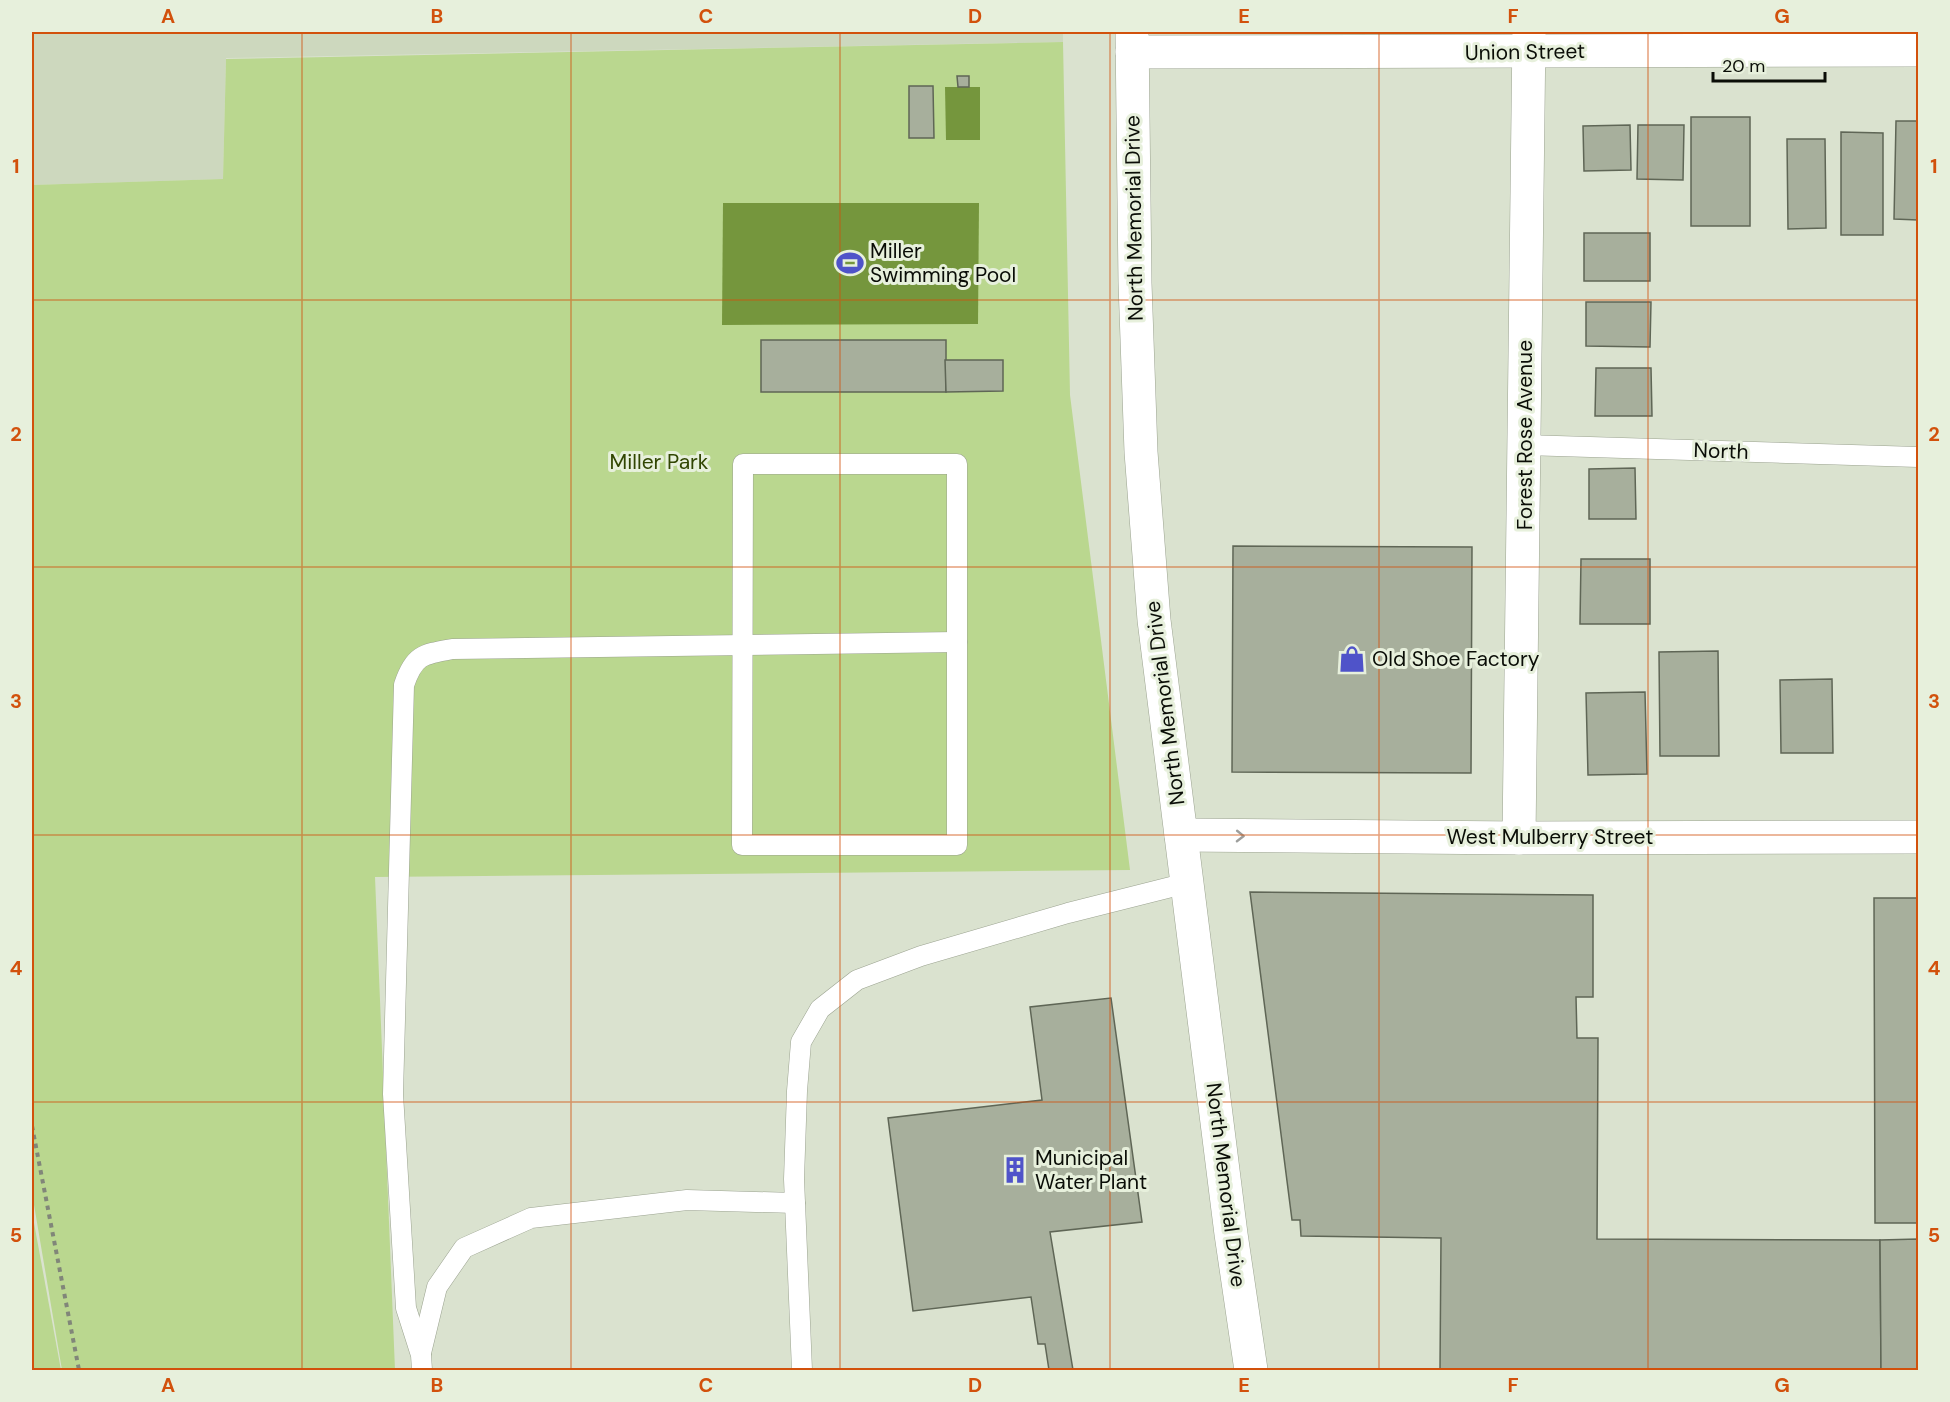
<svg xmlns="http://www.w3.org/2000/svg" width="1950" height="1402" viewBox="0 0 1950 1402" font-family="'DM Sans',sans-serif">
<rect width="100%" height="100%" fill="#dae2cf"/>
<!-- built -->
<polygon fill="#cdd8be" points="32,32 1063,32 1063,42 226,58 223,179 32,185"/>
<!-- green -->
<g fill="#bad78f">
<polygon points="1063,42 1070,395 1130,870 375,877 395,1370 62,1370 32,1193 32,185 223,179 226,59"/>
<polygon points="32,1212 61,1370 32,1370"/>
</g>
<!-- water -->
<g fill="#75963d">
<polygon points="945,87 980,87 980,140 946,140"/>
<polygon points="723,203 979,203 978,324 722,325"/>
</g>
<!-- building -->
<g fill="#a7af9c" stroke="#5f6656" stroke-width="1.5">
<polygon points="957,76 969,76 969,87 958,87"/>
<polygon points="909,86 933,86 934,138 909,138"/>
<rect x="1691" y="117" width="59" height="109"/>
<polygon points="1896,121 1918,121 1918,220 1894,219"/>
<polygon points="1630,125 1631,170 1584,171 1583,126"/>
<polygon points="1638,125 1684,125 1683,180 1637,179"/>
<polygon points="1841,132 1883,133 1883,235 1841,235"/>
<polygon points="1787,139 1825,139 1826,228 1788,229"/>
<rect x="1584" y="233" width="66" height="48"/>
<polygon points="1586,302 1651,302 1650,347 1586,346"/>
<rect x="761" y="340" width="185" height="52"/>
<polygon points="945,360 1003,360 1003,391 946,392"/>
<polygon points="1596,368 1651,368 1652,416 1595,416"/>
<polygon points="1635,468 1636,519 1589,519 1589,469"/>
<polygon points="1233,546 1472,547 1471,773 1232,772"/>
<polygon points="1581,559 1650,559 1650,624 1580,624"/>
<polygon points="1718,651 1719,756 1660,756 1659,652"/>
<polygon points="1832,679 1833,753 1781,753 1780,680"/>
<polygon points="1645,692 1647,774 1588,775 1586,693"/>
<polygon points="1250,892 1593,895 1593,997 1576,997 1577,1038 1598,1038 1597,1239 1880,1240 1881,1370 1440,1370 1441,1238 1301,1236 1300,1220 1292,1220"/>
<polygon points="1874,898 1918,898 1918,1223 1875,1223"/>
<polygon points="1111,998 1142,1222 1050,1232 1073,1370 1049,1370 1045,1344 1038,1344 1031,1297 913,1311 888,1118 1042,1100 1030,1007"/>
<polygon points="1918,1239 1918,1370 1881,1370 1880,1240"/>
</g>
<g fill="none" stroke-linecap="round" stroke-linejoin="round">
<defs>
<g id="service">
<polyline points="1523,445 1918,457"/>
<polygon points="743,464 957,464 957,845 742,845"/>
<polyline points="421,1353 437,1287 464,1248 531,1218 687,1200 795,1203"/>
<path d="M 422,1370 L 421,1355 L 406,1308 L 393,1094 L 404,685 C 414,655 423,654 452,649 L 957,642"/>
<polyline points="802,1370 794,1179 797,1091 801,1042 820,1009 857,980 921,956 1068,913 1187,883"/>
</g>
<g id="minor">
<polyline points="1132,52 1918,50"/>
<polyline points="1181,835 1519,838 1918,837"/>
<polyline points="1519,838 1529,32"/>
</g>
<polyline id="primary" points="1132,32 1135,283 1141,452 1154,620 1231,1234 1251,1370"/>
</defs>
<!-- service casing -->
<use href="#service" stroke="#9ba390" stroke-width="21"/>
<!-- minor casing -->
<use href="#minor" stroke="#9ba390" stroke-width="34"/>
<!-- primary casing -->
<use href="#primary" stroke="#9ba390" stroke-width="34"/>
<!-- path -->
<polyline stroke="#818679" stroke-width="4" stroke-dasharray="4.5 4.5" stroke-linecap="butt" points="32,1126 79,1370"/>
<!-- service -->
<use href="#service" stroke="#fff" stroke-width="20"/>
<!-- minor -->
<use href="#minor" stroke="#fff" stroke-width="33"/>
<!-- primary -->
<use href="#primary" stroke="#fff" stroke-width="33"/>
</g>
<!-- one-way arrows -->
<defs><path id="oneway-chevron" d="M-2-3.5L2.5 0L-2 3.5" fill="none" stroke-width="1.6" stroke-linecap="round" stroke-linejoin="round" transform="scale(1.5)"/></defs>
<use stroke="#9d9e9c" href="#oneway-chevron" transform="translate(1240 836) rotate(1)"/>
<!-- grid -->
<path fill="none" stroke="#d2510c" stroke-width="1.5" stroke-opacity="0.55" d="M 302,32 L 302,1370M 571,32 L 571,1370M 840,32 L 840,1370M 1110,32 L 1110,1370M 1379,32 L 1379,1370M 1648,32 L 1648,1370M 32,300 L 1918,300M 32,567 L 1918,567M 32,835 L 1918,835M 32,1102 L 1918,1102"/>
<!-- icons -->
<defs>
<symbol id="stadium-bare" viewBox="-9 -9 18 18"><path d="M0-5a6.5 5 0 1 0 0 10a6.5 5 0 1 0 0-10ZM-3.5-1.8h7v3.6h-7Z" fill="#4f53c9" stroke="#e7f0dc" stroke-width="2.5" paint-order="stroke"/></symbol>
<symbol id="shop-bare" viewBox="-9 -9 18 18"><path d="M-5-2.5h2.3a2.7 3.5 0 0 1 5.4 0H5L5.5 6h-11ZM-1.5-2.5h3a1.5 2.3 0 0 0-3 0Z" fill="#4f53c9" stroke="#e7f0dc" stroke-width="2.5" paint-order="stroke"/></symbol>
<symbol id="building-bare" viewBox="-9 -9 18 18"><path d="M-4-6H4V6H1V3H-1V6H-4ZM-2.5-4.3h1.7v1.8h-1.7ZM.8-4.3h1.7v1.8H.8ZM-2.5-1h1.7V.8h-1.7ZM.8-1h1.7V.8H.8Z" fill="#4f53c9" stroke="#e7f0dc" stroke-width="2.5" paint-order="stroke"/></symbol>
</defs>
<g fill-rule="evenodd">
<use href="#stadium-bare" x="831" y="244" width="38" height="38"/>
<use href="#shop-bare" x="1333" y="640" width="38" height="38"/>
<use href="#building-bare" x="996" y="1151" width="38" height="38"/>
</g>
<g text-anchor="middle" stroke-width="6" stroke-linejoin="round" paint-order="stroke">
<!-- street labels -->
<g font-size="21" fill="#0a0d07" stroke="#e7f0dc">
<text transform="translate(1525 52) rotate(-1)" y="7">Union Street</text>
<text transform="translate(1134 218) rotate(-91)" y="7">North Memorial Drive</text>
<text transform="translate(1525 435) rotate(-90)" y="7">Forest Rose Avenue</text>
<text transform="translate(1721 451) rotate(2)" y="7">North</text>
<text transform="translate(1165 703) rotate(-97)" y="7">North Memorial Drive</text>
<text x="1550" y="844">West Mulberry Street</text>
<text transform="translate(1226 1185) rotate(83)" y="7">North Memorial Drive</text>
</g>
<!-- poi labels -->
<g font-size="21" fill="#0a0d07" stroke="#e7f0dc" text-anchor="start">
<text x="870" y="258">Miller<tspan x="870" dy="24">Swimming Pool</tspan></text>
<text x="1372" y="666">Old Shoe Factory</text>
<text x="1035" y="1165">Municipal<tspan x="1035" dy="24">Water Plant</tspan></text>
</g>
<!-- park labels -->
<g font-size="21" fill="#314602" stroke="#e7f0dc">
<text x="659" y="469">Miller Park</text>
</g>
</g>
<!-- border -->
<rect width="1950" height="1402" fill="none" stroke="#e7f0dc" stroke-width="66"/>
<!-- scale -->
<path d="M1713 72v9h112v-9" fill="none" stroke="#0a0d07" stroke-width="3"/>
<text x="1722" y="72" font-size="18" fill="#0a0d07" stroke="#e7f0dc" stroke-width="4.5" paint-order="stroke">20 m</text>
<rect x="33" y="33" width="1884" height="1336" fill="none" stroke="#d2510c" stroke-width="2"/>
<g font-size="20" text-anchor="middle" font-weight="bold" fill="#d2510c">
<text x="168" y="23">A</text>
<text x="437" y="23">B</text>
<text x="706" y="23">C</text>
<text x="975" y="23">D</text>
<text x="1244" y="23">E</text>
<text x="1513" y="23">F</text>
<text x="1782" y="23">G</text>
<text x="16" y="173">1</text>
<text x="1934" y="173">1</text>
<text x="16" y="441">2</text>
<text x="1934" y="441">2</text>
<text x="16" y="708">3</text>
<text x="1934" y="708">3</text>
<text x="16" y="975">4</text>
<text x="1934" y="975">4</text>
<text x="16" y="1242">5</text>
<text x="1934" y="1242">5</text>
<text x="168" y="1392">A</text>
<text x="437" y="1392">B</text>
<text x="706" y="1392">C</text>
<text x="975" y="1392">D</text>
<text x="1244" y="1392">E</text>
<text x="1513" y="1392">F</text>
<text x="1782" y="1392">G</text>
</g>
</svg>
